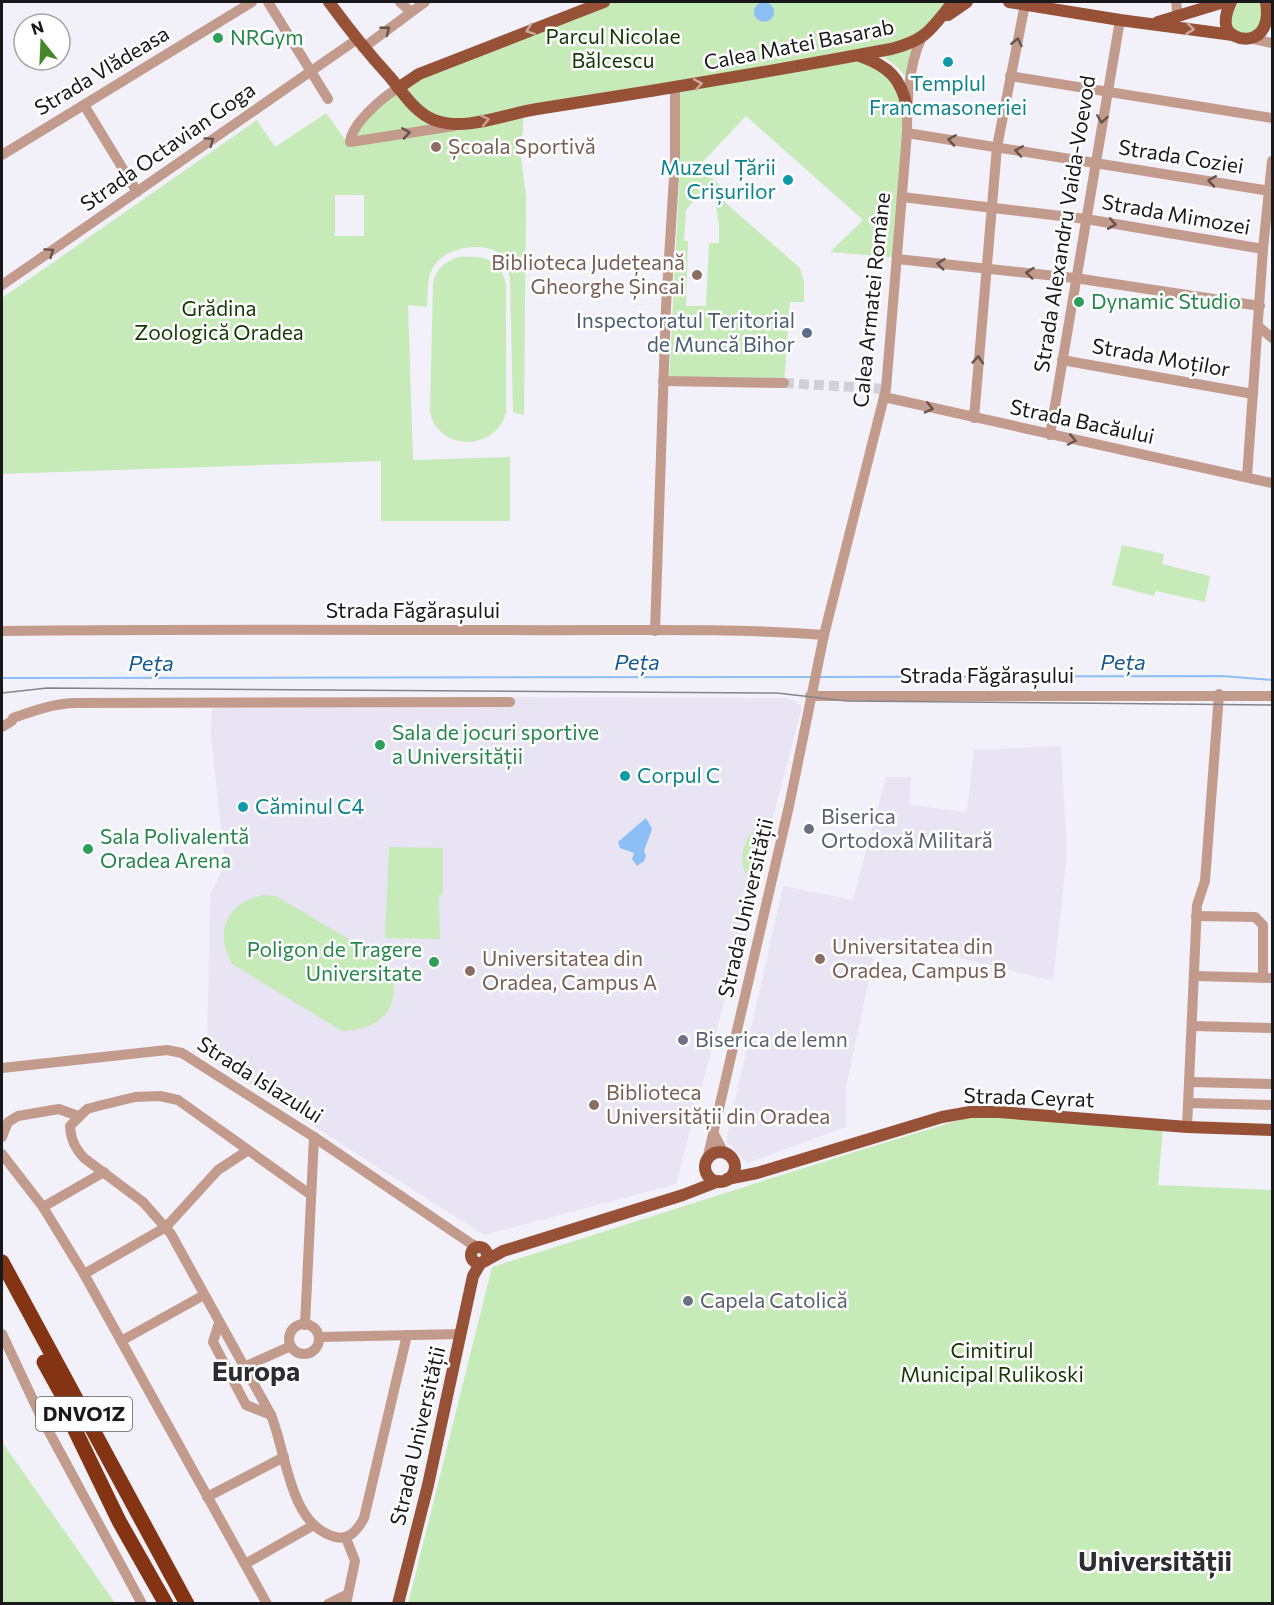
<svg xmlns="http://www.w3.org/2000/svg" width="1274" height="1605" viewBox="0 0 1274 1605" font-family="Commissioner,sans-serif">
<rect width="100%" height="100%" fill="#f2f0f9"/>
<!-- built -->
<g fill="#e8e4f4">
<polygon points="505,697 784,698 795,701 802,707 676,1184 484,1235 207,1058 210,895 225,865 211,736 212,705"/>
<polygon points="1061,746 1067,854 1053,981 878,937 846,1087 846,1127 747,1163 726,1141 783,886 853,900 886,777 911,777 909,805 967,812 974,750"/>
</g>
<!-- green -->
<g fill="#c7eab9" fill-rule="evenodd">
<path d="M 604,2 L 953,2 L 931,29 L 860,55 L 884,63 L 904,109 L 892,257 L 830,252 L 863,220 L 746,116 L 698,167 L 720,185 L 701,192 L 686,210 L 684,241 L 688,241 L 686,306 L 706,306 L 709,243 L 719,243 L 719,226 L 714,193 L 800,268 L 804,282 L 804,302 L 790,302 L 784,383 L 669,381 L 680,168 L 680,92 L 524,111 L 521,157 L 526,196 L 524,415 L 513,412 L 510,283 L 507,256 C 502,254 496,251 490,249 C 469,243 438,251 430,274 C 427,284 428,297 427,307 L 408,305 L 413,460 L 510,457 L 510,521 L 381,521 L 381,461 L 2,474 L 2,298 L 257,120 L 275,147 L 326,113 L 352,149 L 350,142 L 383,97 L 398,88 ZM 335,195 L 364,195 L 364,236 L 335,236 Z"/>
<path d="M 1233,2 L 1261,2 C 1264,13 1261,24 1254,33 L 1238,33 L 1231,28 Z"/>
<polygon points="913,49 909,80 895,65 880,54"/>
<path d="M 457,257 C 482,256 497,256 506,283 L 506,412 C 496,452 437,452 430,411 L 433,283 C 437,268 443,264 457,257 Z"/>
<polygon points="1122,545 1164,554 1162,564 1210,576 1205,602 1156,591 1154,596 1112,585"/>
<path d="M 755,829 L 767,845 L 765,860 L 745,873 C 739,858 743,841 755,829 Z"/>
<polygon points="389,847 443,848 443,895 439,895 440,939 385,938"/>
<path d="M 264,895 L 276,896 L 386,961 C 406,1001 386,1030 342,1031 L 232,964 C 214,931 226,903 264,895 Z"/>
<polygon points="976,1115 1163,1129 1158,1185 1272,1190 1272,1603 408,1604 492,1267 864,1149"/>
<polygon points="2,1442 115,1603 2,1603"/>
</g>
<!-- water -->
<g fill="#8cbff5">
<circle cx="764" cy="12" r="10"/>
<polygon points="646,818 652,829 644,851 646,856 644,861 637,866 632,859 634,853 620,848 618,842"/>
</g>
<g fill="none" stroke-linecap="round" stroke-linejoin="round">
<!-- stream -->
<g stroke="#8cbff5" stroke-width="2">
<polyline points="819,677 1222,676 1272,680"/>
<polyline points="2,678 811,677"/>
</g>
<!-- minor-tunnel -->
<polyline stroke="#d1d0d8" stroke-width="10" stroke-dasharray="10 5" stroke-linecap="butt" points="784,383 886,389"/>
<!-- minor -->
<g stroke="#c39b8c" stroke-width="10">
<polyline points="268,2 328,99"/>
<polyline points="400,2 410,11"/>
<polyline points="1176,2 1178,17"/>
<polyline points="1249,38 1272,43"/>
<polyline points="363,48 425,2"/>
<polyline points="1010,76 1272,118"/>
<path d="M 398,88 C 383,97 352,123 350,142 L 454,126"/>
<polyline points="84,105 137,192"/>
<polyline points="907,133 1270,191"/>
<polyline points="2,155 252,2"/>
<polyline points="902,197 1086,219 1263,249"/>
<polyline points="897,259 1075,278 1260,306"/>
<polyline points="2,285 356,40"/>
<polyline points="1259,327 1272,338"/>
<polyline points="1062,360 1253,394"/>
<polyline points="663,381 784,383"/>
<polyline points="884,397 1272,483"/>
<polyline points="974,418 997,147 1025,4"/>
<polyline points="1050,435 1120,20"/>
<polyline points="1247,477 1263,249 1272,161"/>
<path d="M 2,631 C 171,629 341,630 510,630 C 614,631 720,627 824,635"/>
<polyline points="655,631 666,307 675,160 675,88"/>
<polyline points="810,696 1272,696"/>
<path d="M 2,727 L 12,721 L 13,718 C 33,711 52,704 74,703 L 510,702"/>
<polyline points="1196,916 1255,917 1263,925 1263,978"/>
<polyline points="1194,976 1272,978"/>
<polyline points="1192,1026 1272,1028"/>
<polyline points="2,1068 167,1050 182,1053 314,1137 470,1243 478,1247"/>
<polyline points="1190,1082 1272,1084"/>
<polyline points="1189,1103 1272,1105"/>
<polyline points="1187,1127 1197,905 1205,881 1219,694"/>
<polyline points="713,1132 724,1153"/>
<polyline points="2,1137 8,1122 18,1116 59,1109 78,1116"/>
<polyline points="2,1154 43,1207 84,1274 267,1604"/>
<path d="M 707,1160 L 789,806 L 824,635 L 886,389 L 907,133 C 907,102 908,68 921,39"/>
<path d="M 311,1195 L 178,1100 L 160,1096 L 135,1097 L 102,1105 L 87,1109 L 70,1126 C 71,1140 75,1148 84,1158 L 143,1202 L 171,1234 L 271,1415 C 286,1451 289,1522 332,1536 C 348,1542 357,1531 364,1518 L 407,1335"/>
<polyline points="43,1207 104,1172"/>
<polyline points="84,1274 166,1227 218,1170 247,1151"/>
<polyline points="219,1323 213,1342 246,1405 271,1415"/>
<circle cx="304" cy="1339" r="15"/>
<polyline points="305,1325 314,1137"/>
<polyline points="2,1334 41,1417 142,1604"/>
<polyline points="319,1337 461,1334"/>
<polyline points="121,1341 204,1295"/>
<polyline points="244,1367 291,1346"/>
<polyline points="207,1497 284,1457"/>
<polyline points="245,1564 314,1525"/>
<polyline points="328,1604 348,1594"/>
<polyline points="346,1604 355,1561 346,1538"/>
</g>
<!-- major -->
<g stroke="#965137" stroke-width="12">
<path d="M 329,2 C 348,28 367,52 389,76 C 402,91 414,112 434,120 C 466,132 504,114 537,109 C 655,91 773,71 891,49 C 927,40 931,29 953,2"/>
<polyline points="1009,2 1120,20 1233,35"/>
<path d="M 1231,2 C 1228,8 1225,18 1226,25 C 1229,44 1274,49 1266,2"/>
<polyline points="948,15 967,2"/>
<polyline points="1158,22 1224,2"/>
<path d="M 860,56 C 888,66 901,78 907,107"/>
<polyline points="398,88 419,74 604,2"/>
<circle cx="720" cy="1167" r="15"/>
<polyline points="727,1179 757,1173 942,1117 970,1112 999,1112 1187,1127 1272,1130"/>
<circle cx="479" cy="1255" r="8"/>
<polyline points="485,1261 503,1251 683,1195 719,1181"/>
<polyline points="398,1604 428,1485 473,1276 480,1264"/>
</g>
<!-- highway -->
<g stroke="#843413" stroke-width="15">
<polyline points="2,1262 187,1604"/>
<polyline points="44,1362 70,1409"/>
<polyline points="61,1401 119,1521 166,1604"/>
</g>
<!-- tram -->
<polyline stroke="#85848a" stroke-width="1.5" points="2,693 47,688 777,693 847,701 1272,705"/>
</g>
<!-- one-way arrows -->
<defs><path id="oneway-chevron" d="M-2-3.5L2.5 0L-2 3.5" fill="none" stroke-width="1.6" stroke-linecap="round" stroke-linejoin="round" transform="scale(1.5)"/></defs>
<g stroke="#caa89b">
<use href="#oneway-chevron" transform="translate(1190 29) rotate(7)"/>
<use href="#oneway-chevron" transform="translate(530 30) rotate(159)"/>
<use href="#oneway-chevron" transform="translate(698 84) rotate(-10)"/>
<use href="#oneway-chevron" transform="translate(485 120) rotate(-12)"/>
</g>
<g stroke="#65544e">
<use href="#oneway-chevron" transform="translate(386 30) rotate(-38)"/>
<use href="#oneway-chevron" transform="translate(1017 42) rotate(-78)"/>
<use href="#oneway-chevron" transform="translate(1102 119) rotate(99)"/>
<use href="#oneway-chevron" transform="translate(406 133) rotate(-9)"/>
<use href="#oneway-chevron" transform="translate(952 140) rotate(-171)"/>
<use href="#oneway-chevron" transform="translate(210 141) rotate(-35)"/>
<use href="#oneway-chevron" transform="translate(1019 151) rotate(-171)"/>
<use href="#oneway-chevron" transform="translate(1212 181) rotate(-171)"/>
<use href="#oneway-chevron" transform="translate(1112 224) rotate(10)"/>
<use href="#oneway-chevron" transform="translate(50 252) rotate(-34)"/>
<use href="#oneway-chevron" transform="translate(941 264) rotate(-174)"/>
<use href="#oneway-chevron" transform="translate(1030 273) rotate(-174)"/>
<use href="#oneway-chevron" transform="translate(978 360) rotate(-86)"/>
<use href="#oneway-chevron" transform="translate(929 408) rotate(13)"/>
<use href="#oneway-chevron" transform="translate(1072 440) rotate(12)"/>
</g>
<!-- markers -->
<g fill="#2e9e5b" stroke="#fff" stroke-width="2">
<circle cx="218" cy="38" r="6"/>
<circle cx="1079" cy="302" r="6"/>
<circle cx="380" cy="745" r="6"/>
<circle cx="88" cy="849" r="6"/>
<circle cx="434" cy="962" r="6"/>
</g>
<g fill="#0f9aa8" stroke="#fff" stroke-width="2">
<circle cx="948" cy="62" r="6"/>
<circle cx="788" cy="180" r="6"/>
<circle cx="625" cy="776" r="6"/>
<circle cx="243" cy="807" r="6"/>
</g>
<g fill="#8d6e63" stroke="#fff" stroke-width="2">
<circle cx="436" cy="147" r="6"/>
<circle cx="697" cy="275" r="6"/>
<circle cx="820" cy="959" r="6"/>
<circle cx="470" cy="971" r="6"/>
<circle cx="594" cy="1105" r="6"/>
</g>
<circle fill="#5c6f8a" stroke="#fff" stroke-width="2" cx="807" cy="333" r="6"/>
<g fill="#6b7280" stroke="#fff" stroke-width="2">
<circle cx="809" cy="829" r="6"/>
<circle cx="683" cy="1040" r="6"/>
<circle cx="688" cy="1301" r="6"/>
</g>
<g text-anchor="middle" stroke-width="5" stroke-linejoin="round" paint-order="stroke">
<!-- shield labels -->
<rect fill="#fff" stroke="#5e5e60" stroke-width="1.5" x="36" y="1397" width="96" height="34" rx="4.5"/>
<g font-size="20" font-weight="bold" fill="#19191c">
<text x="84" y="1421">DNVO1Z</text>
</g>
<!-- park labels -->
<g font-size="21" fill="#153701" stroke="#fff">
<text x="613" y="44">Parcul Nicolae<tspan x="613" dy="24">Bălcescu</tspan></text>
<text x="219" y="316">Grădina<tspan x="219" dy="24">Zoologică Oradea</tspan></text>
<text x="992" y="1358">Cimitirul<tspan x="992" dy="24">Municipal Rulikoski</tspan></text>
</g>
<!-- leisure labels -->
<g font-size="21" fill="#27864d" stroke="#fff" text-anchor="start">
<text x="230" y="45">NRGym</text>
<text x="1091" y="309">Dynamic Studio</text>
<text x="392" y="740">Sala de jocuri sportive<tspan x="392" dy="24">a Universității</tspan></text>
<text x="100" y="844">Sala Polivalentă<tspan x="100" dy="24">Oradea Arena</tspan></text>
<text x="422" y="957" text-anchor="end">Poligon de Tragere<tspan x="422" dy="24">Universitate</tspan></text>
</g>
<!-- street labels -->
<g font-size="21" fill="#19191c" stroke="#fff">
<text transform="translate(799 45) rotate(-11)" y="7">Calea Matei Basarab</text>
<text transform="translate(102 71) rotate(-31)" y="7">Strada Vlădeasa</text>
<text transform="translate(168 147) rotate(-35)" y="7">Strada Octavian Goga</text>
<text transform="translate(1181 157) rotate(9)" y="7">Strada Coziei</text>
<text transform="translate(1176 215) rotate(10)" y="7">Strada Mimozei</text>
<text transform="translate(1065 224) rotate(-81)" y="7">Strada Alexandru Vaida-Voevod</text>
<text transform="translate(872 300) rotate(-84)" y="7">Calea Armatei Române</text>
<text transform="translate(1161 358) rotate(10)" y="7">Strada Moților</text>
<text transform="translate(1082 422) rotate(12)" y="7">Strada Bacăului</text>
<text x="413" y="618">Strada Făgărașului</text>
<text x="987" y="683">Strada Făgărașului</text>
<text transform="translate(746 908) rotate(-77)" y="7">Strada Universității</text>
<text transform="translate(260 1080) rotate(32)" y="7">Strada Islazului</text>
<text transform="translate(1029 1098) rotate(2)" y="7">Strada Ceyrat</text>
<text transform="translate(418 1436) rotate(-77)" y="7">Strada Universității</text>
</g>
<!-- culture labels -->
<g font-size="21" fill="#0d838f" stroke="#fff" text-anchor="start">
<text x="948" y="91" text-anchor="middle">Templul<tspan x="948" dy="24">Francmasoneriei</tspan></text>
<text x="776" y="175" text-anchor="end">Muzeul Țării<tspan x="776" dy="24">Crișurilor</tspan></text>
<text x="637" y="783">Corpul C</text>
<text x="255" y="814">Căminul C4</text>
</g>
<!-- education labels -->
<g font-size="21" fill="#785e54" stroke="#fff" text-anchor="start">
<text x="448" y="154">Școala Sportivă</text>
<text x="685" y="270" text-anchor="end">Biblioteca Județeană<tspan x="685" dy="24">Gheorghe Șincai</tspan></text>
<text x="832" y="954">Universitatea din<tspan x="832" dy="24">Oradea, Campus B</tspan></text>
<text x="482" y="966">Universitatea din<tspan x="482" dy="24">Oradea, Campus A</tspan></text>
<text x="606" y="1100">Biblioteca<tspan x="606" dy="24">Universității din Oradea</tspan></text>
</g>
<!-- service labels -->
<g font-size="21" fill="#4e5e75" stroke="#fff" text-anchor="end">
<text x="795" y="328">Inspectoratul Teritorial<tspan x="795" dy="24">de Muncă Bihor</tspan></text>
</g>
<!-- worship labels -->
<g font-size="21" fill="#5b616d" stroke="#fff" text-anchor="start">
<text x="821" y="824">Biserica<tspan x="821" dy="24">Ortodoxă Militară</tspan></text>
<text x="695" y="1047">Biserica de lemn</text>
<text x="700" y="1308">Capela Catolică</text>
</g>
<!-- water labels -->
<g font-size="22" font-style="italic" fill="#155895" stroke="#fff">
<text x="637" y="670">Peța</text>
<text x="1123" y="670">Peța</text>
<text x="151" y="671">Peța</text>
</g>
<!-- district labels -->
<g font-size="27" font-weight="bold" fill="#2d2c32" stroke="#fff">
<text x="256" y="1381">Europa</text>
<text x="1155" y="1571">Universității</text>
</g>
</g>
<!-- border -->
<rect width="1274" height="1605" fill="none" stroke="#19191c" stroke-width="6"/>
<!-- north arrow -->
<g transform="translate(42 42) rotate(342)"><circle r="28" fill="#ffffff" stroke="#a3a3a4" stroke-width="1.5"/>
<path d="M0-4.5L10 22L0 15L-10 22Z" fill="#45882c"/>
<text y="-9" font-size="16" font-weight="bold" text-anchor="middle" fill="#19191c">N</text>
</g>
</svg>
